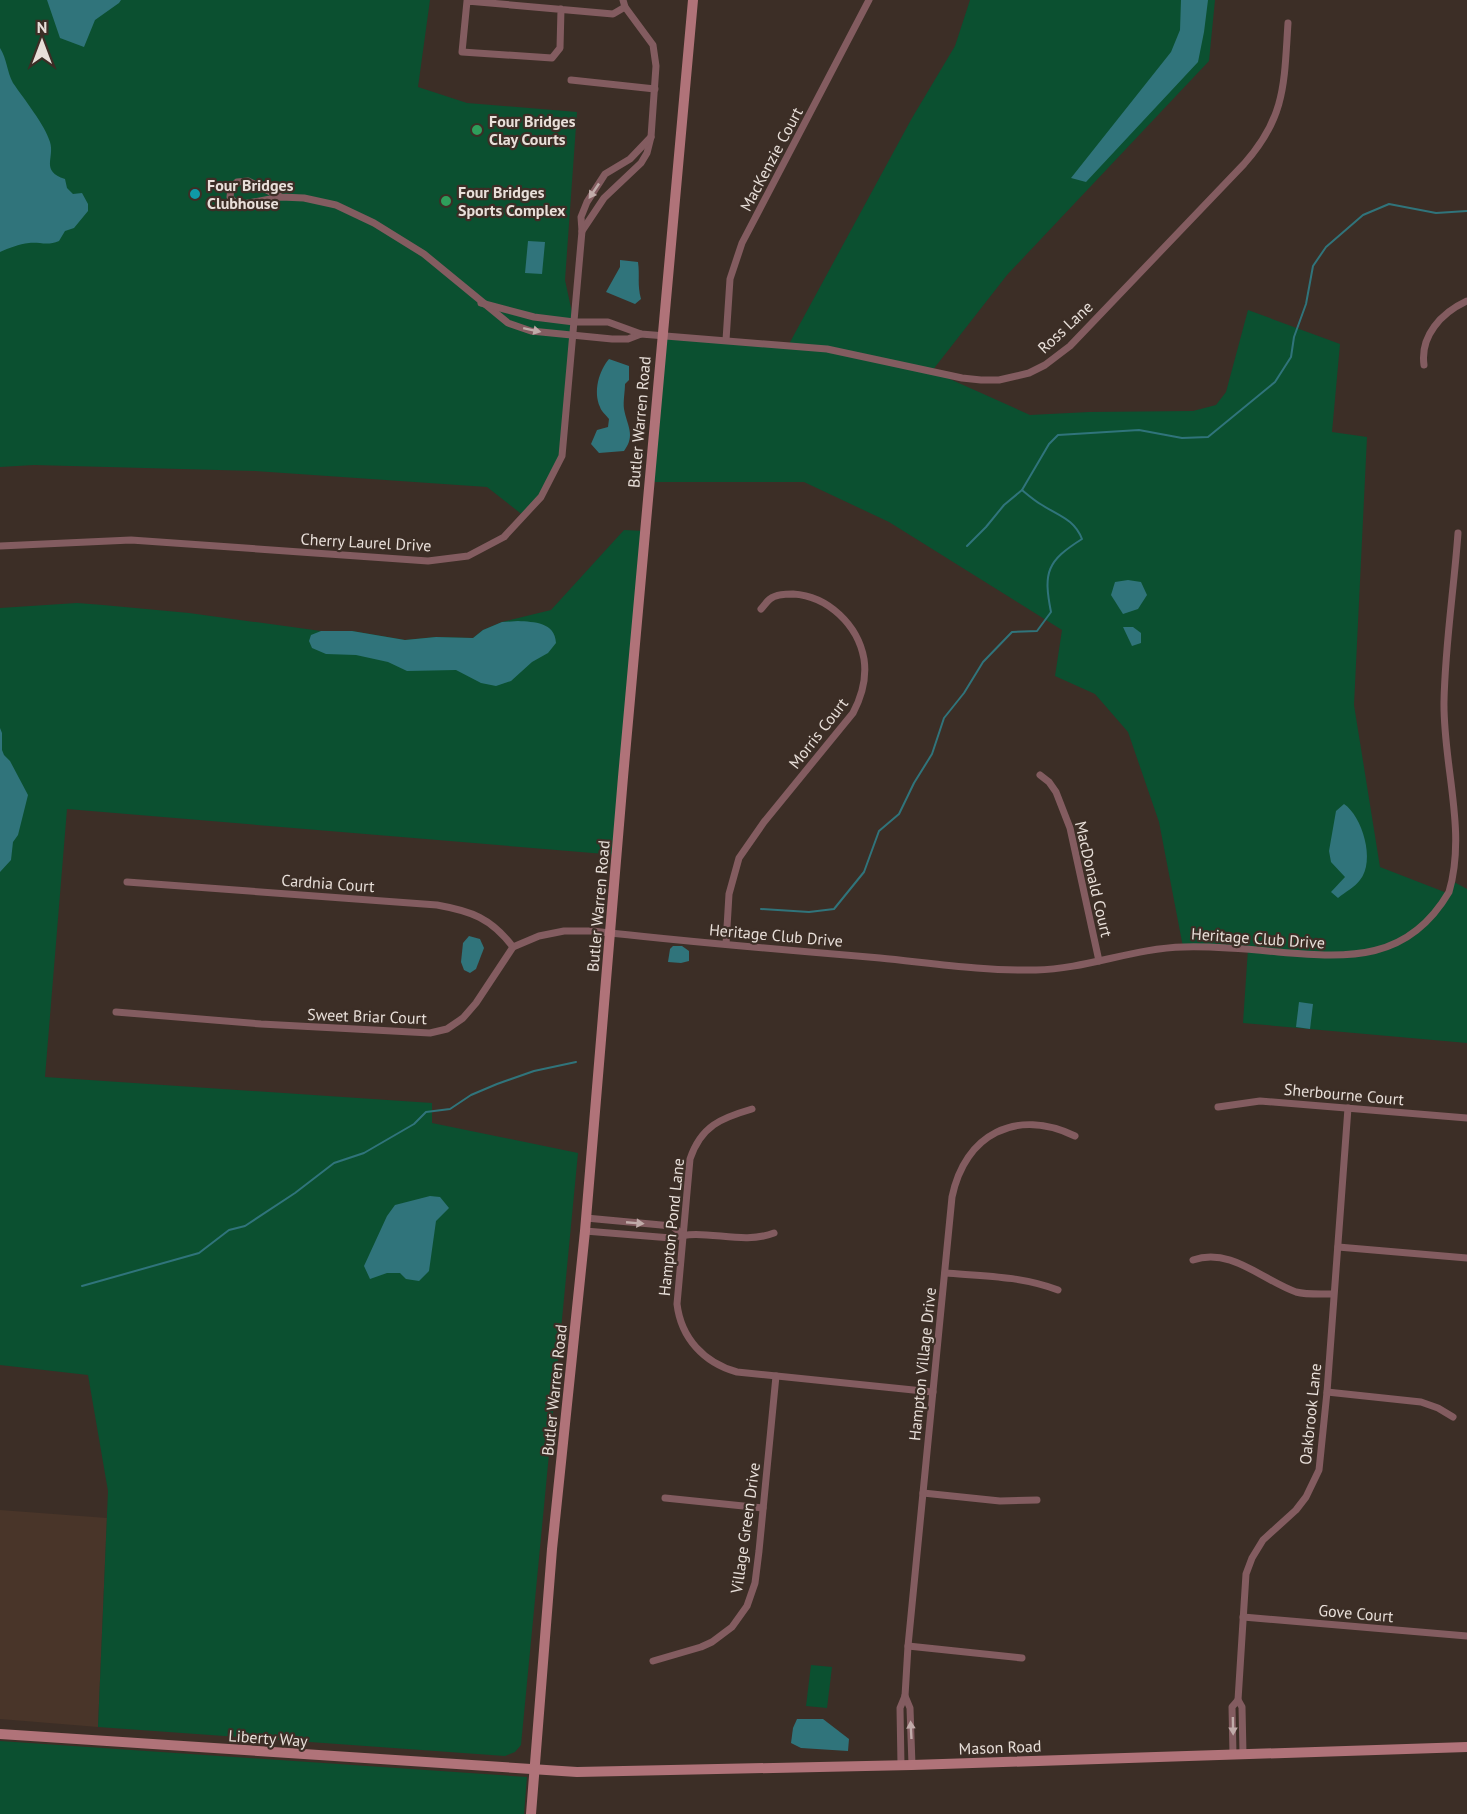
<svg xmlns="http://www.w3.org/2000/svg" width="1467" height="1814" viewBox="0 0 1467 1814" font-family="'PT Sans',sans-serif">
<rect width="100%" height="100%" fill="#3c2e26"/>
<!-- built -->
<polygon fill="#493529" points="0,1510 107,1518 98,1727 0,1719"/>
<!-- green -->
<g fill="#0b5030">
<polygon points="0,0 430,0 418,87 467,103 577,112 565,280 574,322 562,456 548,487 524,516 487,487 255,471 34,465 0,467"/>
<polygon points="970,0 1215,0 1209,61 1007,275 932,371 1030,415 1089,412 1193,411 1216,405 1226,392 1248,310 1340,344 1332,432 1367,437 1354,705 1380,867 1447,893 1454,882 1467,889 1467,1043 1243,1023 1248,949 1183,947 1159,822 1128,732 1095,694 1055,676 1062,630 889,522 804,482 649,482 662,335 789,344 912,118 955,46"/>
<polygon points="624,530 646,531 617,855 67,809 45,1077 432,1103 432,1123 578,1153 521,1745 515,1752 505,1756 98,1727 108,1491 88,1375 0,1365 0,608 77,603 103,605 189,613 321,631 352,631 405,640 436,637 473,638 483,630 502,622 551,610"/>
<polygon points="811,1665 832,1667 827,1708 806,1706"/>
<polygon points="0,1741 527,1777 524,1814 0,1814"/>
</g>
<!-- water -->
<g fill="#30747b">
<polygon points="47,0 121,0 119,3 95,20 84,47 60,38"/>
<polygon points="1181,0 1208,0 1204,32 1198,62 1086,182 1071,178 1171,52 1180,30"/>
<path d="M 0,48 C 7,59 7,72 13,83 C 24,99 45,125 50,142 C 55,158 40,171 65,179 L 67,188 L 73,194 L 82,193 L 88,204 L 88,211 L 74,228 L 65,231 L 59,241 C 48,246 40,242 29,243 C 19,244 9,248 0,252 Z"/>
<polygon points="528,241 545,242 542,274 525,273"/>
<path d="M 620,260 L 638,262 C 640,276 637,284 641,299 L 635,304 L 606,292 L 620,267 Z"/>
<path d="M 609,359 L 629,366 L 629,380 L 625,384 C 625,392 623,401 624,409 C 627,426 636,435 624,451 L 599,453 L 591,444 L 597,430 L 608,427 L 609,419 C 606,415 601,411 600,407 C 593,391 599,371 609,359 Z"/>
<polygon points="1128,580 1141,582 1147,595 1138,609 1123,614 1111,595 1115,582"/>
<path d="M 518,621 C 534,622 555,622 556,643 L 548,653 L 532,662 L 511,681 L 496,686 L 481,683 L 456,670 L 407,671 L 388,662 L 356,655 L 326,654 L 312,648 L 309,641 L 311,635 L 321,631 L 352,631 L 405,640 L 436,637 L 473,638 L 483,630 L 502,622 Z"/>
<polygon points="1123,627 1133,627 1141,633 1141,643 1132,646"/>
<polygon points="0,728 2,733 2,750 4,755 10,761 28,795 18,835 13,842 11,860 0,872"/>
<path d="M 1344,804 C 1362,816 1376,861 1360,880 C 1355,887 1345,892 1338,898 L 1331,892 L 1345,877 L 1331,862 L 1329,851 L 1336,811 Z"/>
<polygon points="469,936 480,939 484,948 476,969 470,973 464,970 461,962 463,943"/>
<polygon points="673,946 682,946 689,951 689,961 681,963 668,962 670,949"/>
<polygon points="1299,1002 1313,1004 1310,1029 1296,1027"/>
<polygon points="430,1196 440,1197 449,1208 436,1221 429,1271 419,1281 406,1279 400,1273 387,1273 370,1279 364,1266 387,1216 395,1205"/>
<polygon points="797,1719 823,1719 849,1739 848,1751 801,1748 791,1743 793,1728"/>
</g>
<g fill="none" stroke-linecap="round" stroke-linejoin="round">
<!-- stream -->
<g stroke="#30747b" stroke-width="2">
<polyline points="967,546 986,527 1004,505 1022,490 1049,444 1058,435 1139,430 1182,438 1208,437 1275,382 1291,357 1294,337 1306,304 1313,266 1326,247 1363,215 1389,204 1436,213 1467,211"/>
<path d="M 761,909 L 809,912 L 834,909 L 864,872 L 879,831 L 899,814 L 914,783 L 932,754 L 944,718 L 964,693 L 983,662 L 1012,632 L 1037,631 L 1051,612 C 1043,572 1047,561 1082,539 C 1074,519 1059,516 1042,505 C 1035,501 1028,495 1022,490"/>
<polyline points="82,1286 199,1253 229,1230 245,1226 295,1193 334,1163 364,1153 414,1124 426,1112 450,1109 471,1095 497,1084 534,1071 576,1062"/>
</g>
<!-- street -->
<g stroke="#835c60" stroke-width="7">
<polyline points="561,9 560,48 552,58 462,52 467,1 613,14 625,7"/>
<polyline points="571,80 655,89"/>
<polyline points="281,197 243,204 235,203 230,197 231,188 237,182 248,181 281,197 304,198 336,205 374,223 424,254 508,323 531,331 612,339 628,339 641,334"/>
<polyline points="582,231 604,198 641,163 647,153 651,137 656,66 653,45 625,7 623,0"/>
<path d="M 481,303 L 534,317 L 574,322 L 608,322 L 641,334 L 827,349 L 962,378 L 981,380 L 999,380 L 1029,373 L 1045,365 L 1070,346 L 1244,164 C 1286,117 1284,83 1288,23"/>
<polyline points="726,340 730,279 742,243 869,0"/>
<path d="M 1424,365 C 1420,336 1441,313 1467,301"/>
<polyline points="0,546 131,540 428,561 468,556 504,537 541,497 562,456 582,231 581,217 587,202 605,174 630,159 651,137"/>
<polyline points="1040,775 1049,782 1056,792 1070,828 1099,961"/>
<path d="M 127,882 L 437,905 C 471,911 491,918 513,947"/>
<path d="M 726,944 L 729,894 L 739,858 L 764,822 L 853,713 C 862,696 867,679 864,659 C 858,625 828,596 793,594 C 786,594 776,594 770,599 C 767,601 764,606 761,609"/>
<path d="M 116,1012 L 261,1024 L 430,1033 L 447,1029 L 463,1018 L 476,1003 L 513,947 L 539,936 L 564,931 L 593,931 C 688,942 784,950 880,958 C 931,963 984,971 1036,970 C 1086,969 1134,948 1184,947 C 1216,946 1247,949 1278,952 C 1349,958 1408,962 1449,892 C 1467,831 1443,765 1444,702 C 1445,645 1454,589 1458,533"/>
<polyline points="1218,1107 1260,1101 1467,1118"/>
<path d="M 752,1109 C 721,1118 701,1126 690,1159 L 677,1304 C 681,1338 704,1363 737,1372 L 933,1392"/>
<polyline points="586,1218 672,1226 682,1234"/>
<path d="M 585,1231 L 671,1238 C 705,1227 740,1246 774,1233"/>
<polyline points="1338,1247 1467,1258"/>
<path d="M 1193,1260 C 1231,1247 1262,1280 1296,1292 C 1307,1295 1322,1294 1333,1294"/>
<path d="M 945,1273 C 983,1276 1022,1276 1058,1290"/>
<polyline points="1327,1392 1421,1402 1438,1408 1453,1417"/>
<polyline points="923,1493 1000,1501 1037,1500"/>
<polyline points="665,1498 763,1508"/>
<polyline points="1243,1617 1467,1636"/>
<polyline points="908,1646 1022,1658"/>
<polyline points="653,1661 701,1647 712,1642 732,1627 747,1606 755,1583 759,1551 776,1376"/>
<polyline points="905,1696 910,1708 912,1765"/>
<polyline points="1238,1700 1242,1707 1243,1754"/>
<polyline points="1233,1754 1232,1707 1238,1700 1246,1574 1252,1558 1263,1540 1296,1510 1306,1497 1319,1470 1327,1392 1348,1108"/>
<path d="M 901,1765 L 900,1708 L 905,1696 L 908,1646 L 952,1197 C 965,1134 1016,1108 1075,1136"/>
</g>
<!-- secondary -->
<g stroke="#b07379" stroke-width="10">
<polyline points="0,1734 577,1772 912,1765 1467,1747"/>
<polyline points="531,1814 552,1549 585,1231 623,777 693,0"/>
</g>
</g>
<!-- one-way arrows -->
<defs><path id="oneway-solid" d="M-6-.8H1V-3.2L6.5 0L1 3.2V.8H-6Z" transform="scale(1.5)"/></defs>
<g fill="#c0aba9">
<use href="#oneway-solid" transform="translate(594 191) rotate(124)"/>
<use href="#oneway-solid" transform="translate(532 330) rotate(12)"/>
<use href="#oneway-solid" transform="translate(635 1223) rotate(5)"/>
<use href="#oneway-solid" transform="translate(1233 1726) rotate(89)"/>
<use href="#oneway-solid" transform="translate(911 1730) rotate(-93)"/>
</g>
<!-- markers -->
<g fill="#2e9e5b" stroke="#3c2e26" stroke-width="2">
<circle cx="477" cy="130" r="6"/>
<circle cx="446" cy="201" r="6"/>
</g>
<circle fill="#0f9aa8" stroke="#3c2e26" stroke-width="2" cx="195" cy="194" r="6"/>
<g text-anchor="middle" stroke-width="4.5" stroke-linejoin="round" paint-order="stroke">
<!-- poi labels -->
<g font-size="16" font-weight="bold" fill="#e8dfd9" stroke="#3c2e26" text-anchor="start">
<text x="489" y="127">Four Bridges<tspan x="489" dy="18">Clay Courts</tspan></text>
<text x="207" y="191">Four Bridges<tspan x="207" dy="18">Clubhouse</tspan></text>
<text x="458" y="198">Four Bridges<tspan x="458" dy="18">Sports Complex</tspan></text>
</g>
<!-- street labels -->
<g font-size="16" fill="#e8dfd9" stroke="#3c2e26">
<text transform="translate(771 159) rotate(-62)" y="6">MacKenzie Court</text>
<text transform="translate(1065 327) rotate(-43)" y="6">Ross Lane</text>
<text transform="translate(639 422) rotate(-85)" y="6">Butler Warren Road</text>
<text transform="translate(366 542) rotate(3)" y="6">Cherry Laurel Drive</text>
<text transform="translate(818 733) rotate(-52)" y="6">Morris Court</text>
<text transform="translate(1094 879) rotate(77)" y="6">MacDonald Court</text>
<text transform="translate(328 883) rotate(4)" y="6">Cardnia Court</text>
<text transform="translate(598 906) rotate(-85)" y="6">Butler Warren Road</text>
<text transform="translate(776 935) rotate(5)" y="6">Heritage Club Drive</text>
<text transform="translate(1258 938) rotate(4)" y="6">Heritage Club Drive</text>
<text transform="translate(367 1016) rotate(2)" y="6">Sweet Briar Court</text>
<text transform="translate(1344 1094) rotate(5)" y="6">Sherbourne Court</text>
<text transform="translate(671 1227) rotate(-84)" y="6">Hampton Pond Lane</text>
<text transform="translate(922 1364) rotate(-84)" y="6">Hampton Village Drive</text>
<text transform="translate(554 1390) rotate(-84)" y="6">Butler Warren Road</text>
<text transform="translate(1310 1414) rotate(-84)" y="6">Oakbrook Lane</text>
<text transform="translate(745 1528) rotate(-82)" y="6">Village Green Drive</text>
<text transform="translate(1356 1613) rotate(5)" y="6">Gove Court</text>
<text transform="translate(268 1738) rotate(4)" y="6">Liberty Way</text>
<text transform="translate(1000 1747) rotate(-2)" y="6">Mason Road</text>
</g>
</g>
<!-- north arrow -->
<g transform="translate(42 42)" stroke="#3c2e26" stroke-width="4.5" paint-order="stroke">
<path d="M0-4.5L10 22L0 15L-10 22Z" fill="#e8dfd9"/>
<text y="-9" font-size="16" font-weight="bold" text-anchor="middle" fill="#e8dfd9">N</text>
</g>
</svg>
